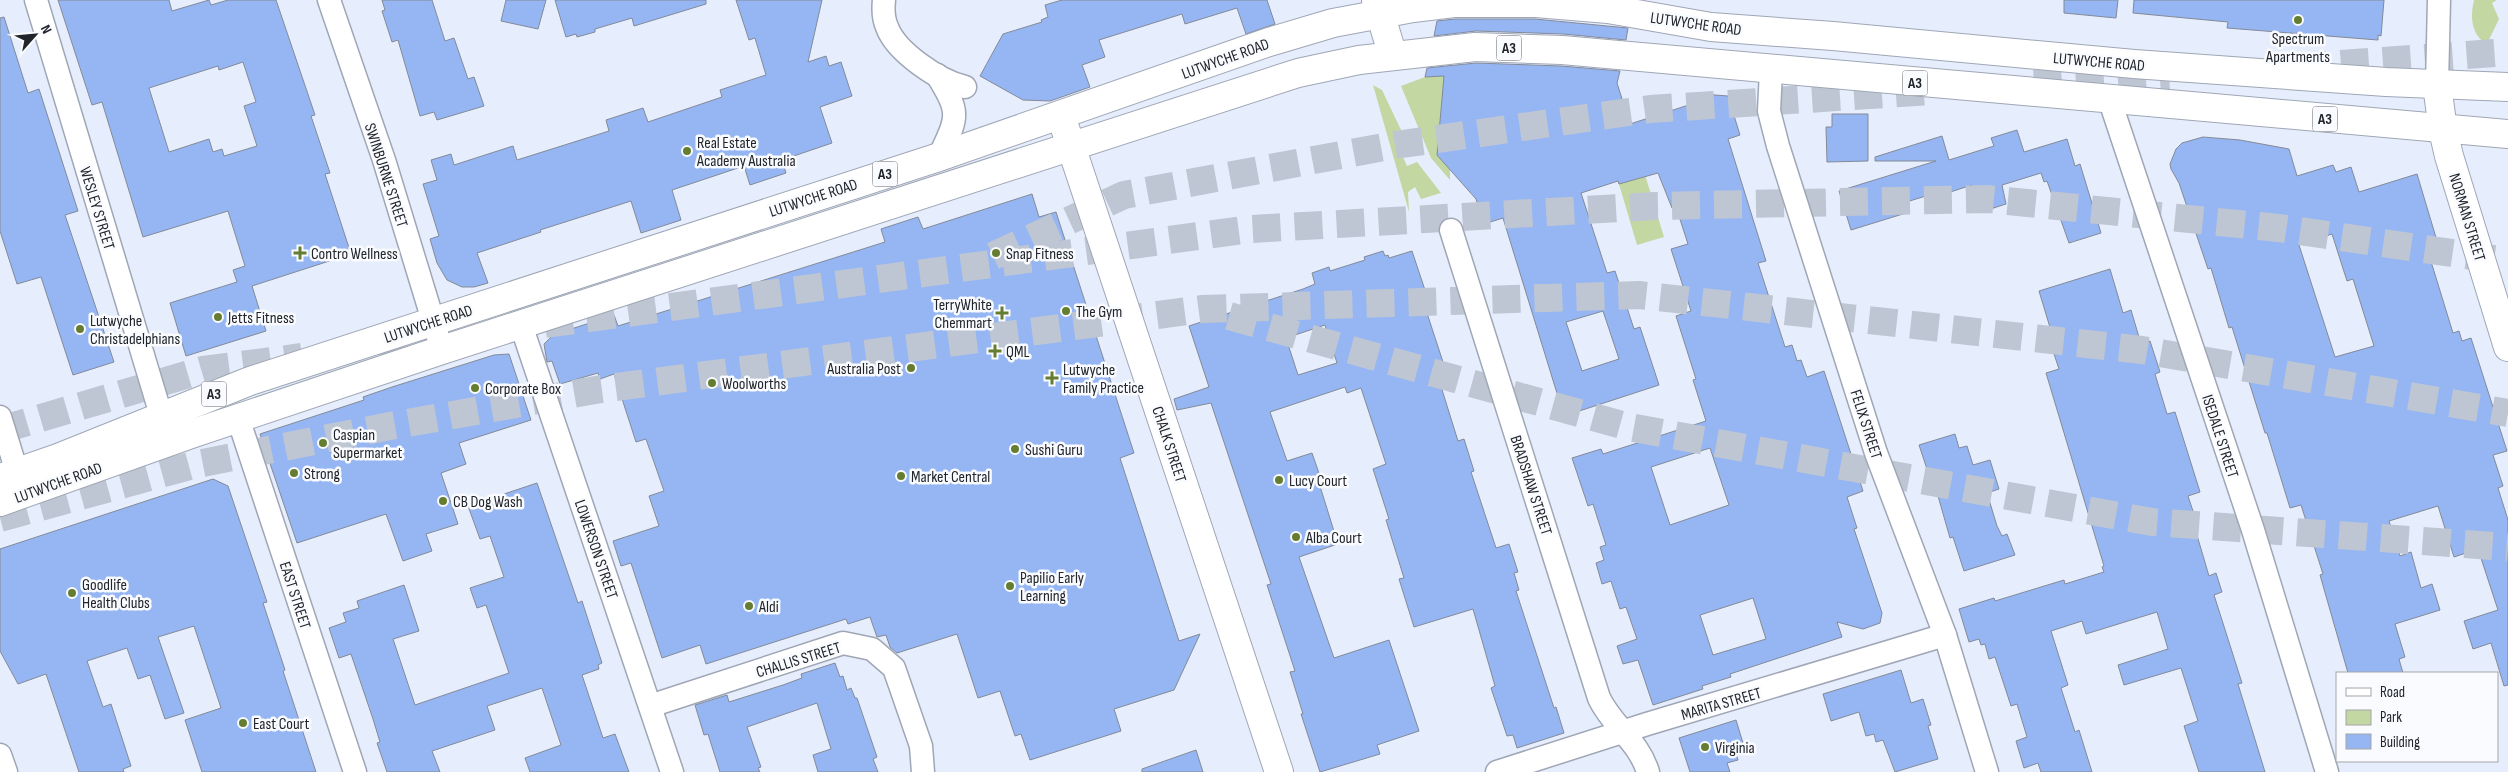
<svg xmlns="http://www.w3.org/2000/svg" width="2508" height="772" viewBox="0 0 2508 772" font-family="'Sofia Sans Condensed',sans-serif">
<rect width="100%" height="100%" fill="#e6eefd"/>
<!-- green -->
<g fill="#c3d7a2">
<path d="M 2474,0 L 2497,0 L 2492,3 L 2499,19 L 2487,44 C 2471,35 2470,17 2474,0 Z"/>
<polygon points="1444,76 1437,154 1450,169 1450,180 1431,158 1401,86 1425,77"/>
<polygon points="1617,83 1664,237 1637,245 1619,184 1641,177 1629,158"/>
<polygon points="1373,85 1382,90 1412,153 1403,157 1407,166 1417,162 1441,193 1421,199 1415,187 1408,192 1409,212"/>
</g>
<!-- building -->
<g fill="#95b6f3" stroke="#838a98" fill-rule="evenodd">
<path d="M 58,0 L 169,0 L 172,11 L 209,0 L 211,5 L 228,0 L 276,0 L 315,115 L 311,116 L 330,173 L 325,174 L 351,254 L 252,286 L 266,331 L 186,356 L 170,303 L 237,282 L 233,270 L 245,266 L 228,211 L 143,237 L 102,102 L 92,105 ZM 243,62 L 256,102 L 244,106 L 257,146 L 224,156 L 222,149 L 213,152 L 209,139 L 169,152 L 149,88 L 218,66 L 219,70 Z"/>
<polygon points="382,0 432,0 445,41 454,38 468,79 474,77 484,106 437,120 434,112 420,116 398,40 392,42 382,11 385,10"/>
<polygon points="506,0 546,0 538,29 501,21"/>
<polygon points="555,0 706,0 706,4 634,26 632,18 595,29 595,32 577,37 576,34 566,37"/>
<polygon points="736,0 822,0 808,62 826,56 829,66 841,62 852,96 820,107 832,143 782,160 786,173 750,185 744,166 672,190 681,220 641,233 631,201 540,230 541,232 477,253 488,283 474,287 462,287 447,280 437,263 430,239 439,236 423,184 437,180 431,160 451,154 454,165 513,146 517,160 609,131 606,120 643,108 648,122 722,97 720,90 766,75 755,38 749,40"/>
<polygon points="1062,0 1267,0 1275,24 1246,34 1237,8 1185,24 1182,14 1099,40 1105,57 1082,65 1090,87 1050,101 1023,100 980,76 1003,34 1042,22 1041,20 1048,17 1045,5"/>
<polygon points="2064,0 2118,0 2116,18 2064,13"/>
<polygon points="2134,0 2384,0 2381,36 2378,35 2378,40 2227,28 2228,22 2133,13"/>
<polygon points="4,17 28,93 39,89 78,211 65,215 114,362 73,375 41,277 17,284 0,231 0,18"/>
<polygon points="1455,19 1535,19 1628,28 1626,40 1563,34 1476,31 1434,36 1437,21"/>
<path d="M 1476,63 L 1561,66 L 1620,71 L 1617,83 L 1630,124 L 1704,100 L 1702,94 L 1728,96 L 1740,135 L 1728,139 L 1766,261 L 1758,263 L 1785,347 L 1792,345 L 1797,361 L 1801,360 L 1807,377 L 1824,371 L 1863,491 L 1847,497 L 1857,528 L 1854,529 L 1882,613 L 1880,623 L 1863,629 L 1837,622 L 1842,637 L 1730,674 L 1731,677 L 1702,686 L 1703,689 L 1653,705 L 1638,660 L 1623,664 L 1617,646 L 1637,639 L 1626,607 L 1620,609 L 1611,581 L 1602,584 L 1596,563 L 1604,560 L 1600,547 L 1606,545 L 1593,504 L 1588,506 L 1572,458 L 1601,449 L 1603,454 L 1706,421 L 1693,380 L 1696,379 L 1676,316 L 1691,311 L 1671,249 L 1688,244 L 1676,207 L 1672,208 L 1658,173 L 1619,184 L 1618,181 L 1581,193 L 1607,273 L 1615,271 L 1634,329 L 1640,327 L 1659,385 L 1564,416 L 1503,218 L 1484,224 L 1476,199 L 1437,155 L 1444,76 L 1425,77 L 1427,68 ZM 1603,311 L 1619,359 L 1582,371 L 1566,322 ZM 1710,448 L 1729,505 L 1670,525 L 1651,467 ZM 1753,598 L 1766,639 L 1713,655 L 1700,615 Z"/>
<polygon points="1832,114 1868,114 1868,161 1827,162 1826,127 1832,127"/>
<polygon points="2017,130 2024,152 2067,139 2075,166 2080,164 2101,233 2069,243 2047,181 2044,182 2041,173 2002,185 2006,204 1981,212 1972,185 1941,195 1939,192 1903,203 1906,213 1851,230 1839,191 1936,161 1875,161 1875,157 1942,136 1949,160 1994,146 1991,138"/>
<path d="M 2203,137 L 2240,140 L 2289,149 L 2297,176 L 2333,165 L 2336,172 L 2351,167 L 2359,192 L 2417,174 L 2440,251 L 2429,255 L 2453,333 L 2459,331 L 2462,341 L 2471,338 L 2507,451 L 2493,455 L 2503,486 L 2498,488 L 2508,520 L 2508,685 L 2504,686 L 2491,643 L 2473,649 L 2464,621 L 2498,610 L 2478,549 L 2454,557 L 2438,506 L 2389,521 L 2400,556 L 2411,552 L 2421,588 L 2432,584 L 2440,610 L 2395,624 L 2405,657 L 2399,659 L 2403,673 L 2348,673 L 2320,575 L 2323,574 L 2301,505 L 2290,508 L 2267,433 L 2265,433 L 2232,327 L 2229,328 L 2211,268 L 2208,269 L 2179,183 L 2171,169 L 2170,164 L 2176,149 L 2182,143 ZM 2332,234 L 2347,281 L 2353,279 L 2374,346 L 2335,357 L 2299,245 Z"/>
<polygon points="1032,194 1039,217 1056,212 1134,453 1120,458 1179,641 1200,634 1174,690 1114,709 1121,731 1030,760 1021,734 1015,736 1000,691 978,698 957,634 897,653 890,647 886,635 877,637 870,617 848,624 846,619 706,664 700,645 662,658 631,563 621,566 613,541 659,526 649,496 664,491 646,439 636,442 614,374 600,379 598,373 560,384 552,361 547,362 544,344 553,335 614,315 618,326 885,242 881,229 918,217 923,229"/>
<path d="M 1383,251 L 1385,256 L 1388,255 L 1389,258 L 1412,251 L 1427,296 L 1422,298 L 1443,362 L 1434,364 L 1458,441 L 1464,439 L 1474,471 L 1471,472 L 1496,548 L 1509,544 L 1518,572 L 1514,573 L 1519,590 L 1516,591 L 1554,708 L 1556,707 L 1564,733 L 1517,748 L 1513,735 L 1507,736 L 1491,688 L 1495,686 L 1473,609 L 1414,627 L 1399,579 L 1404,578 L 1386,520 L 1389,519 L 1373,469 L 1386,464 L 1361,388 L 1347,393 L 1345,387 L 1270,412 L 1287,461 L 1312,453 L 1322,482 L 1319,483 L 1338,544 L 1299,557 L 1334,658 L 1389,640 L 1419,731 L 1377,745 L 1380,754 L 1320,772 L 1301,714 L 1303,714 L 1290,672 L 1295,671 L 1267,585 L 1271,584 L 1211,403 L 1177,410 L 1174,399 L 1209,387 L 1189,326 L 1303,289 L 1315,284 L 1312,273 L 1329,267 L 1330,271 L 1365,260 L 1364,257 ZM 1325,325 L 1337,363 L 1298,375 L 1286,338 Z"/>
<polygon points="2110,269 2123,313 2131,310 2141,344 2150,341 2160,372 2155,374 2167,414 2175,412 2200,492 2188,496 2194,514 2191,515 2209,576 2216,573 2222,592 2214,595 2242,683 2238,684 2265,772 2199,772 2184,726 2198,721 2181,668 2124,685 2118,665 2168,649 2157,612 2086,634 2082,621 2051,631 2068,685 2061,688 2075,732 2079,730 2092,772 2041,772 2038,763 2024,768 2016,741 2027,737 2017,704 2011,706 1995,657 1989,659 1985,644 1981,645 1979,639 1969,642 1959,609 1994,598 1995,601 2064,580 2065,584 2104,572 2102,567 2104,566 2046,373 2059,369 2051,345 2055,344 2039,291"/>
<polygon points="509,354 531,420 459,443 466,464 441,473 458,524 426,534 432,551 403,561 386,514 297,543 260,434 364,400 363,397 392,387 494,355"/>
<polygon points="1955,434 1959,448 1967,446 1973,465 1990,460 1999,489 1987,493 1997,526 2002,536 2007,534 2015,555 1964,571 1953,537 1950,538 1930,468 1927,469 1919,445"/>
<polygon points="213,479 228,486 267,602 263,603 285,670 283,671 316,772 202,772 185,720 221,708 194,626 158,637 184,713 165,719 150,675 138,679 127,648 87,661 103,707 111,704 131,766 123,769 124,772 79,772 46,674 18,684 0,651 0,549"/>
<polygon points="537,483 578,603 582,601 602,663 598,665 599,669 582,675 603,738 615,734 629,772 530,772 525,758 561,745 542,688 487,706 495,730 432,751 440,772 387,772 377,743 380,742 373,719 351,654 339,658 329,628 346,622 343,613 359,608 357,601 404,585 419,631 393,639 415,705 509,673 486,605 477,608 470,588 504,577 490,536 480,539 468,506"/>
<polygon points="835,663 840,677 843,676 847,690 851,688 855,698 857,698 877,757 873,759 878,772 818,772 813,755 831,749 817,703 747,727 761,767 758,768 760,772 720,772 708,734 704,735 695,705 727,695 729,702 783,685 802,678 801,674"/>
<polygon points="1901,670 1911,703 1923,699 1931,725 1928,726 1938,759 1895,772 1883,740 1876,742 1874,734 1866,736 1859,712 1831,721 1823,694"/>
<polygon points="1736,720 1743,743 1734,746 1738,760 1727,763 1730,772 1690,772 1679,738"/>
<polygon points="1196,750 1203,772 1142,772 1142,769"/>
</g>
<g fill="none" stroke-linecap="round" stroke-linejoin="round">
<!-- motorway-tunnel -->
<g stroke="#bfc6d3" stroke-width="28" stroke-dasharray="28 14" stroke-linecap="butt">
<polyline points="2299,67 2508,52"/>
<polyline points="2034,84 2169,75"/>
<polyline points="993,256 1124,195 1395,145 1650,109 1932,91"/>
<polyline points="1229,316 1629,427 2152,522 2508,547"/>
<polyline points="545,324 1251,229 1655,206 1987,199 2279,228 2508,261"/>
<polyline points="379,346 463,335"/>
<polyline points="0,430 203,370 302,357"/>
<polyline points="0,518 197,464 390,426 601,389 1203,309 1639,295 2142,350 2508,413"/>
</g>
<defs>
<g id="minor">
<polyline points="36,0 161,415"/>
<polyline points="329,0 384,160 442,350"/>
<path d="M 884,0 C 883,9 883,18 887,27 C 896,52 939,81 965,87"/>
<polyline points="1771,71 1769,111 1778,146 1876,453 1945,635 1987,772"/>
<path d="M 937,75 C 961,114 958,116 939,157"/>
<polyline points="2437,85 2439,0"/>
<polyline points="2110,101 2253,530 2327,772"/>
<path d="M 1451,230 L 1599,698 C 1612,726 1638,740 1648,772"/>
<polyline points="521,325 672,772"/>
<polyline points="0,417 17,472"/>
<polyline points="238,418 355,772"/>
<polyline points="650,706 843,643 872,649 894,668 921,746 923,772"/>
<polyline points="0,755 6,772"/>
<polyline points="1497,772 1647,724 1945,635"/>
</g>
<g id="tertiary">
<polyline points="1376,0 1393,56"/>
<polyline points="2437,85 2443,130 2449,156 2508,347"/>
<polyline points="1061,116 1279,772"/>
</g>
<g id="trunk">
<polyline points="0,478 58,458 250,381 939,157 1269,42 1333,23 1413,8 1454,3 1536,3 1608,9 1711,27 1833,36 2134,64 2386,82 2508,87"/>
<polyline points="0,502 191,434 442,350 1298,73 1359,60 1475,47 1562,50 2508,134"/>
</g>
</defs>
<!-- minor casing -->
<use href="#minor" stroke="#9fa6b5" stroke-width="25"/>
<!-- tertiary casing -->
<use href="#tertiary" stroke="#9fa6b5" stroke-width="30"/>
<!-- trunk casing -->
<use href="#trunk" stroke="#9fa6b5" stroke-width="30"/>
<!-- minor -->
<use href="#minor" stroke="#fff" stroke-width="22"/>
<!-- tertiary -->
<use href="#tertiary" stroke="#fff" stroke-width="28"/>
<!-- trunk -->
<use href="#trunk" stroke="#fff" stroke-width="28"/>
</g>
<!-- markers -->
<g fill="#657d30" stroke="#f9fbfe" stroke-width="2">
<circle cx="2298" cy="20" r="5"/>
<circle cx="687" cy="151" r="5"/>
<path d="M297.5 245.5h5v5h5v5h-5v5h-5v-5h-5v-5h5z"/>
<circle cx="996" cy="253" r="5"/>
<circle cx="1066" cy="311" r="5"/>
<path d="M999.5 305.5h5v5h5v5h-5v5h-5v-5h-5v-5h5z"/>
<circle cx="218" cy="317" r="5"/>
<circle cx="80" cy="329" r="5"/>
<path d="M992.5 343.5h5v5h5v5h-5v5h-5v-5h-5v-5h5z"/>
<circle cx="911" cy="368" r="5"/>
<path d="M1049.5 370.5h5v5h5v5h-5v5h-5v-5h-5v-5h5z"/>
<circle cx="712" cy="383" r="5"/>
<circle cx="475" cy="388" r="5"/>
<circle cx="323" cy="443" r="5"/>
<circle cx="1015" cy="449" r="5"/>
<circle cx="294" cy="473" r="5"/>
<circle cx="901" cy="476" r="5"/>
<circle cx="1279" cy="480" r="5"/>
<circle cx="443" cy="501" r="5"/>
<circle cx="1296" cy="537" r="5"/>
<circle cx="1010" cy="586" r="5"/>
<circle cx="72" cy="593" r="5"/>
<circle cx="749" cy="606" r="5"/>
<circle cx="243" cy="723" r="5"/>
<circle cx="1705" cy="747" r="5"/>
</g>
<g text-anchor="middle" stroke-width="5" stroke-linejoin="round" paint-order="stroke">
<!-- shield labels -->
<g fill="#f9fbfe" stroke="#62646a" stroke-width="1">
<rect x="1496.5" y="35.5" width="25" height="25" rx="4"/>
<rect x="1902.5" y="70.5" width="25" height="25" rx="4"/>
<rect x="2312.5" y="106.5" width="25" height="25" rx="4"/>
<rect x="872.5" y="161.5" width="25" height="25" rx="4"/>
<rect x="201.5" y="381.5" width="25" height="25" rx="4"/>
</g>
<g font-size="15" font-weight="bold" fill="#21242a">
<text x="1509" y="53">A3</text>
<text x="1915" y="88">A3</text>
<text x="2325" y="124">A3</text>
<text x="885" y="179">A3</text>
<text x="214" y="399">A3</text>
</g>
<!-- street labels -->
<g font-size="16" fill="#21242a" stroke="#f9fbfe">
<text transform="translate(1696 23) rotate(8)" y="6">LUTWYCHE ROAD</text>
<text transform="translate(1225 58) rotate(-20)" y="6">LUTWYCHE ROAD</text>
<text transform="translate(2099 61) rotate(5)" y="6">LUTWYCHE ROAD</text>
<text transform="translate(387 175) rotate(72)" y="6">SWINBURNE STREET</text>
<text transform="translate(813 197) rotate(-18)" y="6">LUTWYCHE ROAD</text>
<text transform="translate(98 208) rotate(73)" y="6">WESLEY STREET</text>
<text transform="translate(2468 217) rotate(73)" y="6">NORMAN STREET</text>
<text transform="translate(428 323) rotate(-18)" y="6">LUTWYCHE ROAD</text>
<text transform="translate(1867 424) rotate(72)" y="6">FELIX STREET</text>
<text transform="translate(2221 436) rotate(72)" y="6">ISEDALE STREET</text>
<text transform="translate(1170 444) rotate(72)" y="6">CHALK STREET</text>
<text transform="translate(58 482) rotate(-20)" y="6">LUTWYCHE ROAD</text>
<text transform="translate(1532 485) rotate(72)" y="6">BRADSHAW STREET</text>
<text transform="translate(597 549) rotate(71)" y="6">LOWERSON STREET</text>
<text transform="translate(296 595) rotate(72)" y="6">EAST STREET</text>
<text transform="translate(798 659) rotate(-17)" y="6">CHALLIS STREET</text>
<text transform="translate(1721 703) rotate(-16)" y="6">MARITA STREET</text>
</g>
<!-- poi labels -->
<g font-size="16" fill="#21242a" stroke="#f9fbfe" text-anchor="start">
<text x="2298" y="44" text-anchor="middle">Spectrum<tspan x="2298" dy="18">Apartments</tspan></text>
<text x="697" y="148">Real Estate<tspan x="697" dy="18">Academy Australia</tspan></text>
<text x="311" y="259">Contro Wellness</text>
<text x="1006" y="259">Snap Fitness</text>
<text x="992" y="310" text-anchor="end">TerryWhite<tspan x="992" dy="18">Chemmart</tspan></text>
<text x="1076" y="317">The Gym</text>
<text x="228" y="323">Jetts Fitness</text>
<text x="90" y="326">Lutwyche<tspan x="90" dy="18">Christadelphians</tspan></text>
<text x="1006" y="357">QML</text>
<text x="901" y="374" text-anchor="end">Australia Post</text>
<text x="1063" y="375">Lutwyche<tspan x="1063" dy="18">Family Practice</tspan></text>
<text x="722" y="389">Woolworths</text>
<text x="485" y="394">Corporate Box</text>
<text x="333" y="440">Caspian<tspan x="333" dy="18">Supermarket</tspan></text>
<text x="1025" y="455">Sushi Guru</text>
<text x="304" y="479">Strong</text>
<text x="911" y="482">Market Central</text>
<text x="1289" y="486">Lucy Court</text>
<text x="453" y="507">CB Dog Wash</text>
<text x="1306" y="543">Alba Court</text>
<text x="1020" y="583">Papilio Early<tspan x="1020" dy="18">Learning</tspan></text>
<text x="82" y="590">Goodlife<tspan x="82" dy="18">Health Clubs</tspan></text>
<text x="759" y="612">Aldi</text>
<text x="253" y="729">East Court</text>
<text x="1715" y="753">Virginia</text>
</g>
</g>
<!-- legend -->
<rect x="2336" y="672" width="162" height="90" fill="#f9fbfe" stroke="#a3a5a9"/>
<rect x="2346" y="688" width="25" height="8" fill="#ffffff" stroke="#a3a5a9"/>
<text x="2380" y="697" font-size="15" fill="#21242a">Road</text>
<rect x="2346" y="710" width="25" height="15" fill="#c3d7a2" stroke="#a3a5a9"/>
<text x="2380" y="722" font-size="15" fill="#21242a">Park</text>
<rect x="2346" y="734" width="25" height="15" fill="#95b6f3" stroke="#a3a5a9"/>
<text x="2380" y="747" font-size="15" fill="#21242a">Building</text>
<!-- north arrow -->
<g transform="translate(35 35) rotate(63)" stroke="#f9fbfe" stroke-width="4" paint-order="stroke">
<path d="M0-4L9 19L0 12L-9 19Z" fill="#21242a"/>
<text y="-8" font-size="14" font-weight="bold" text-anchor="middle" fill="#21242a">N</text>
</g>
</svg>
